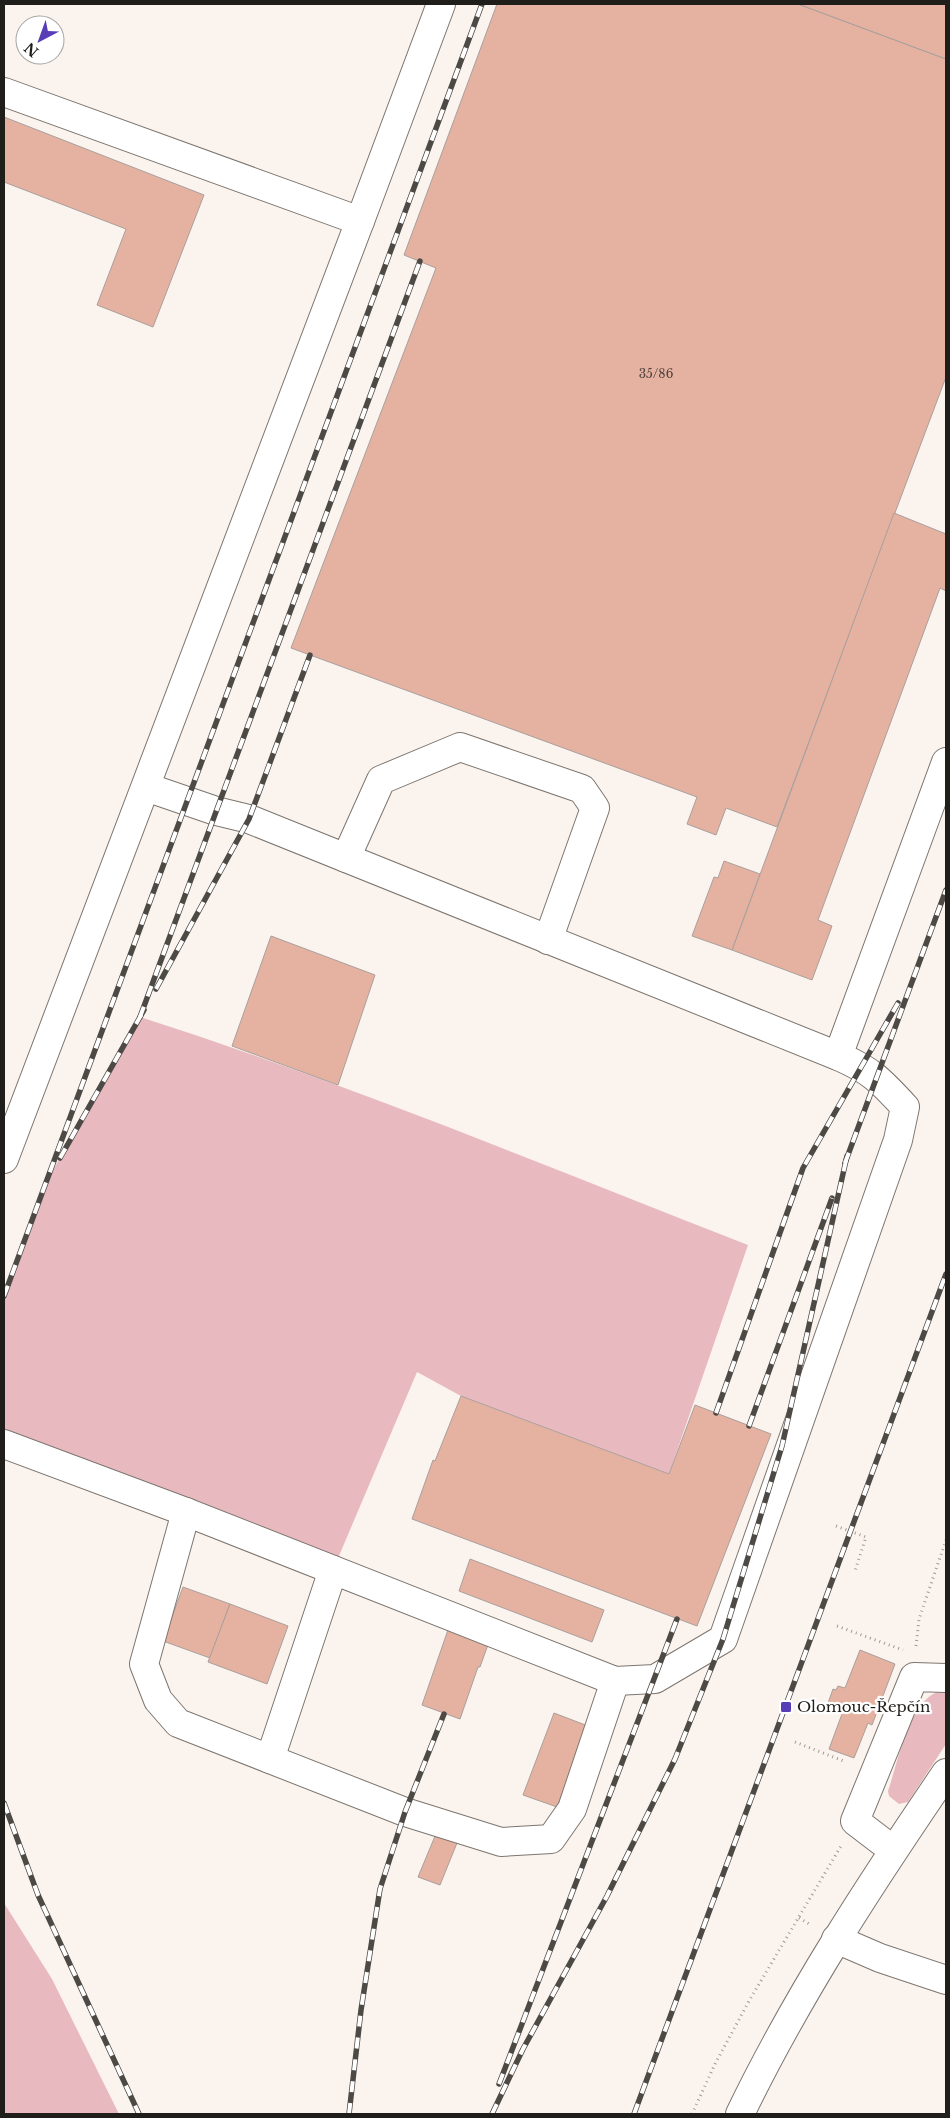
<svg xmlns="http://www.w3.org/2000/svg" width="950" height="2118" viewBox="0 0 950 2118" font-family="'Libre Baskerville',serif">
<rect width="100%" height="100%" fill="#fbf3ed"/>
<!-- green -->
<g fill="#e8bac0">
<path d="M 140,1017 C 346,1083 546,1166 748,1245 L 669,1474 L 461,1396 L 417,1372 L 333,1570 L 4,1444 L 4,1296 L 44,1186 Z"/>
<path d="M 938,1692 L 946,1693 L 946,1744 L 908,1802 L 899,1804 L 889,1796 L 888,1791 C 897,1765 910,1700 938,1692 Z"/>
<polygon points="4,1903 52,1979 119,2114 4,2114"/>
</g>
<!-- building -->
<g fill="#e5b2a1" stroke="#a99f9c">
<polygon points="497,4 798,4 946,59 946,377 777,827 726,808 716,835 687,824 697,797 291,648 436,268 404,255"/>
<polygon points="798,4 946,4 946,59"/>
<polygon points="4,117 204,195 153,327 97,305 126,229 4,182"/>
<polygon points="894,513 946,534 946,591 940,588 818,920 832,926 812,980 732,950"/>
<polygon points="724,861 760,874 732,950 692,936 714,877 718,878"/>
<polygon points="271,936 375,975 338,1085 232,1046"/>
<polygon points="461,1396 669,1474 695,1405 771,1434 697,1626 412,1519 433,1460 435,1461"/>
<polygon points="470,1559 604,1610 592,1642 459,1591"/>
<polygon points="183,1587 230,1604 210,1658 163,1641"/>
<polygon points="230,1604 288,1626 267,1684 208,1662"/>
<polygon points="450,1624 490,1639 480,1667 478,1667 460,1719 422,1705"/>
<polygon points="860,1650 895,1664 872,1725 868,1723 854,1758 829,1749 842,1714 829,1708 831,1703 828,1703 833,1689 836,1690 838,1686 845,1688"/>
<polygon points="554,1713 588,1726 557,1807 523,1795"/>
<polygon points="438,1829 459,1838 440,1885 418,1877"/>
</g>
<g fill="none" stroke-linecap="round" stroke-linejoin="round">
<defs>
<g id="minor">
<polyline points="4,92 360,221 4,1159"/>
<polyline points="360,221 441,4"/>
<polyline points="146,787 216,811 249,819 838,1056 946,762"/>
<polyline points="346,858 381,780 460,747 582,789 595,808 548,940"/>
<path d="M 4,1444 L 186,1512 L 615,1681 L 655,1679 L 723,1639 L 898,1140 L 905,1107 C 881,1081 871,1070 838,1056"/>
<polyline points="186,1512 144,1664 158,1700 178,1723 405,1812 501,1842 551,1839 572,1809 615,1681"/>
<polyline points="270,1759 333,1570"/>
<polyline points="893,1850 855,1821 914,1677 946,1678"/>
<polyline points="836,1939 880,1958 946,1980"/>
<path d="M 740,2114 C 798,1994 871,1883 946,1773"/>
</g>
</defs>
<!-- minor casing -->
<use href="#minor" stroke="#7d7670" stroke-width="30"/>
<!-- path -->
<g stroke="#a19b96" stroke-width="3" stroke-dasharray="1 4" stroke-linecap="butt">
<polyline points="836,1526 866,1537 855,1571"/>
<polyline points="837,1626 903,1650"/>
<polyline points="916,1646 919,1619 946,1540"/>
<polyline points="795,1742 846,1762"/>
<polyline points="799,1918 811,1925"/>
<polyline points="692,2114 715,2064 749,2001 841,1846"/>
</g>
<!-- minor -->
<use href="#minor" stroke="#fff" stroke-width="28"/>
<defs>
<g id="rail">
<polyline points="156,989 249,819 310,655"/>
<polyline points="140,1017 420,261"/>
<polyline points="60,1158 144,1010"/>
<polyline points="845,1163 946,890"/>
<polyline points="4,1296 482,4"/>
<polyline points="716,1413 803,1168 898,1003"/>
<polyline points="749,1426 832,1198"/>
<polyline points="4,1803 38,1895 139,2114"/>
<polyline points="499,2084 677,1619"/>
<polyline points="349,2114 361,2010 380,1889 405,1812 444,1714"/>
<polyline points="492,2114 523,2049 607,1896 675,1759 723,1639 782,1446 847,1156"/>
<polyline points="634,2114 946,1274"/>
</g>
</defs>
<!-- rail casing -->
<use href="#rail" stroke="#4d4a46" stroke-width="5.5"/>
<!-- rail -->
<use href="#rail" stroke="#fff" stroke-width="4" stroke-dasharray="11" stroke-linecap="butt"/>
</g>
<!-- markers -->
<rect fill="#583eb6" stroke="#fff" stroke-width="2" x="780" y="1701" width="12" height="12" rx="2.5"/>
<g text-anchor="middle" stroke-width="4.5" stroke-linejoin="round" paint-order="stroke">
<!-- number labels -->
<g font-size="12" fill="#51433c">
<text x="656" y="378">35/86</text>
</g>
<!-- poi labels -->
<g font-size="15" fill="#201e1b" stroke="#fff" text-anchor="start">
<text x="797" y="1712">Olomouc-Řepčín</text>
</g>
</g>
<!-- border -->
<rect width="950" height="2118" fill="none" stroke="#201e1b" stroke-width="10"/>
<!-- north arrow -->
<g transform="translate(40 40) rotate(221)"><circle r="24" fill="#ffffff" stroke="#a6a5a4"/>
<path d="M0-4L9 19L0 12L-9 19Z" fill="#583eb6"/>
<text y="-8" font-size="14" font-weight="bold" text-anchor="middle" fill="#201e1b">N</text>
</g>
</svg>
